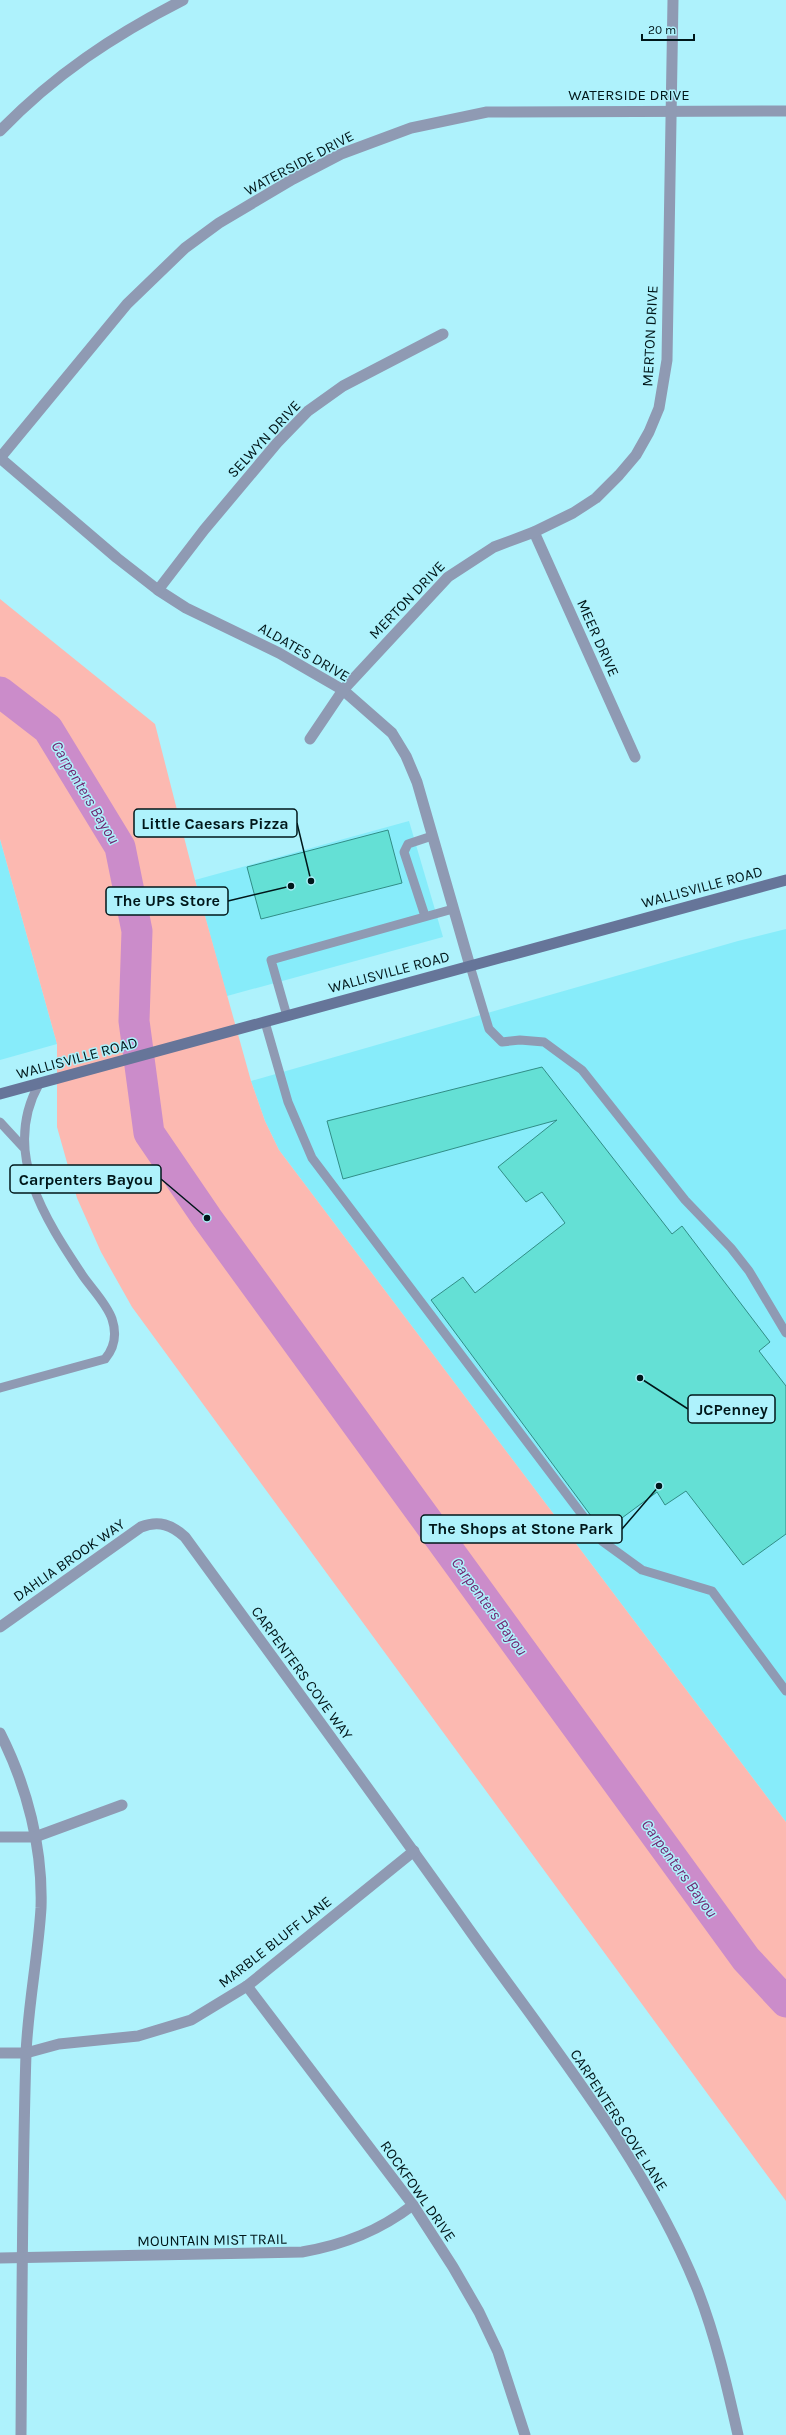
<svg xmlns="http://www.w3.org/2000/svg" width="786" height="2435" viewBox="0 0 786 2435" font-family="Karla,sans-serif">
<rect width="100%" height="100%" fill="#aef2fc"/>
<!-- built -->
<g fill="#87ecfa">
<polygon points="409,821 443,937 227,996 195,880"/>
<polygon points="0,839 57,1044 0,1060"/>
<polygon points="786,929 786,1822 279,1150 265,1121 251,1081 738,941"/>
</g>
<!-- green -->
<polygon fill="#fcb9b1" points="0,599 155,724 195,880 251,1081 265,1121 279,1150 786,1822 786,2201 132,1307 101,1252 77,1198 57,1127 57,1044 0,839"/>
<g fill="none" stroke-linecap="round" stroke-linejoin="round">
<!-- river -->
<polyline stroke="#cb8cca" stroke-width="31" points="0,692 48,729 120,847 137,931 134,1021 149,1133 207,1218 746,1959 786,2002"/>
</g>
<!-- building -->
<g fill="#64e0d5" stroke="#318d86">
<polygon points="388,830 402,883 261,919 247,867"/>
<polygon points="542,1067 672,1234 682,1226 770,1342 759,1351 786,1386 786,1534 743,1565 686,1491 665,1505 657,1492 603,1532 431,1300 463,1277 475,1293 565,1223 542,1192 526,1202 498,1167 557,1120 343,1179 327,1121"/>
</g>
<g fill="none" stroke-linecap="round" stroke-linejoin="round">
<!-- service -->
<g stroke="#8f9ab3" stroke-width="9">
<polyline points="425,916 404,852 408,844 432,836"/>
<polyline points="470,966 489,1029 502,1042 520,1040 544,1042 582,1070 685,1200 731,1248 749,1271 786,1333"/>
<polyline points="287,1016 271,960 453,909"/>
<polyline points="265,1022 288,1102 312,1158 602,1541 642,1570 712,1591 786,1691"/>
<polyline points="0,1122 23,1147"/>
<path d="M 0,1388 L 105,1359 C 115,1347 117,1334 112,1319 C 107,1304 92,1289 83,1276 C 45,1219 1,1152 39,1084"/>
</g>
<!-- minor -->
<g stroke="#8f9ab3" stroke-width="11">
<path d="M 0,131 C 54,75 114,35 183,0"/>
<polyline points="0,458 127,304 185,248 219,223 293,179 341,154 411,128 487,112 786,111"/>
<polyline points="0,458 117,558 158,590 186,608 279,653 343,690 392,733 406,756 417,782 470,966"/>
<polyline points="534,532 635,757"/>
<polyline points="158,590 204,530 277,443 308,411 343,386 443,334"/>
<polyline points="310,739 343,690 448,577 494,547 534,532 573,513 596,498 619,475 636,455 649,432 659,408 667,360 673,0"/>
<path d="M 0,1627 L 141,1527 C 159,1520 172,1525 185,1537 C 282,1670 379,1802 473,1935 C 554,2049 646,2161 698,2291 C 716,2338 727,2386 738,2435"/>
<path d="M 0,1733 C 27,1786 43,1848 41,1908 C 38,1957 28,2005 26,2054 C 22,2181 22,2308 21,2435"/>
<polyline points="0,1837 35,1837 122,1805"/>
<polyline points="247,1986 413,2205 453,2267 479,2312 498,2352 525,2435"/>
<polyline points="0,2053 26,2053 59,2044 138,2036 191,2020 247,1986 414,1851"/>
<path d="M 0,2258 L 302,2252 C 344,2245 379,2231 413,2205"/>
</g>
<!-- secondary -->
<polyline stroke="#667599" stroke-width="11" points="0,1094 786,880"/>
</g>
<g text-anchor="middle" stroke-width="3" stroke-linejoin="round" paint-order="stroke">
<!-- street labels -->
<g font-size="15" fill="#00171a" stroke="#aef2fc">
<text x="629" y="100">WATERSIDE DRIVE</text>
<text transform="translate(299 163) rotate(-28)" y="5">WATERSIDE DRIVE</text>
<text transform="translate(650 336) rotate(-87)" y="5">MERTON DRIVE</text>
<text transform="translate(264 439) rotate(-47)" y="5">SELWYN DRIVE</text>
<text transform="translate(407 600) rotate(-46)" y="5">MERTON DRIVE</text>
<text transform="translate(598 638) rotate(66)" y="5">MEER DRIVE</text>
<text transform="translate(304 652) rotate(30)" y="5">ALDATES DRIVE</text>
<text transform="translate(702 887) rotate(-15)" y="5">WALLISVILLE ROAD</text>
<text transform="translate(389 972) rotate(-15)" y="5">WALLISVILLE ROAD</text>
<text transform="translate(77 1058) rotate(-15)" y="5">WALLISVILLE ROAD</text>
<text transform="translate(69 1560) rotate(-35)" y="5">DAHLIA BROOK WAY</text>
<text transform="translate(302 1673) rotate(54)" y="5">CARPENTERS COVE WAY</text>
<text transform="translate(275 1942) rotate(-38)" y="5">MARBLE BLUFF LANE</text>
<text transform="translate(619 2120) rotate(57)" y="5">CARPENTERS COVE LANE</text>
<text transform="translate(418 2191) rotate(55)" y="5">ROCKFOWL DRIVE</text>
<text transform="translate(212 2240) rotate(-1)" y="5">MOUNTAIN MIST TRAIL</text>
</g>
<!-- water labels -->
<g font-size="16" font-style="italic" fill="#712772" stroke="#aef2fc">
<text transform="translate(86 792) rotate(59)" y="6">Carpenters Bayou</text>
<text transform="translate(490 1606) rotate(54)" y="6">Carpenters Bayou</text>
<text transform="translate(680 1868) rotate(54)" y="6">Carpenters Bayou</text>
</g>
</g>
<!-- callouts -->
<path fill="none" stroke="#00171a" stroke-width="1.5" d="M311 881L297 823M291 886L228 901M207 1218L161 1179M640 1378L688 1409M659 1486L622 1529"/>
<g fill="#00171a" stroke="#aef2fc" stroke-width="1.5">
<circle cx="311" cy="881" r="4"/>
<circle cx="291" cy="886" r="4"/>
<circle cx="207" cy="1218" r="4"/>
<circle cx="640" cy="1378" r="4"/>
<circle cx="659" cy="1486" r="4"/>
</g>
<g fill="#aef2fc" stroke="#00171a" stroke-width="1.5">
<rect x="134" y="809" width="163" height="28" rx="4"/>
<rect x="106" y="887" width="122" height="28" rx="4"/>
<rect x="10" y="1165" width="151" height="28" rx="4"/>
<rect x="688" y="1395" width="87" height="28" rx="4"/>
<rect x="421" y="1515" width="201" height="28" rx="4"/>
</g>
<g font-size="16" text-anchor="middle" font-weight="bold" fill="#00171a">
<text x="215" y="829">Little Caesars Pizza</text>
<text x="167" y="906">The UPS Store</text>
<text x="86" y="1185">Carpenters Bayou</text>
<text x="732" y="1415">JCPenney</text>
<text x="521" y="1534">The Shops at Stone Park</text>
</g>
<!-- scale -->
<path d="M642 34v6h52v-6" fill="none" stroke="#00171a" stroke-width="2"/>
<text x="648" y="34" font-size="12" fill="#00171a" stroke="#aef2fc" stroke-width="3" paint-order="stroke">20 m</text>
</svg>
